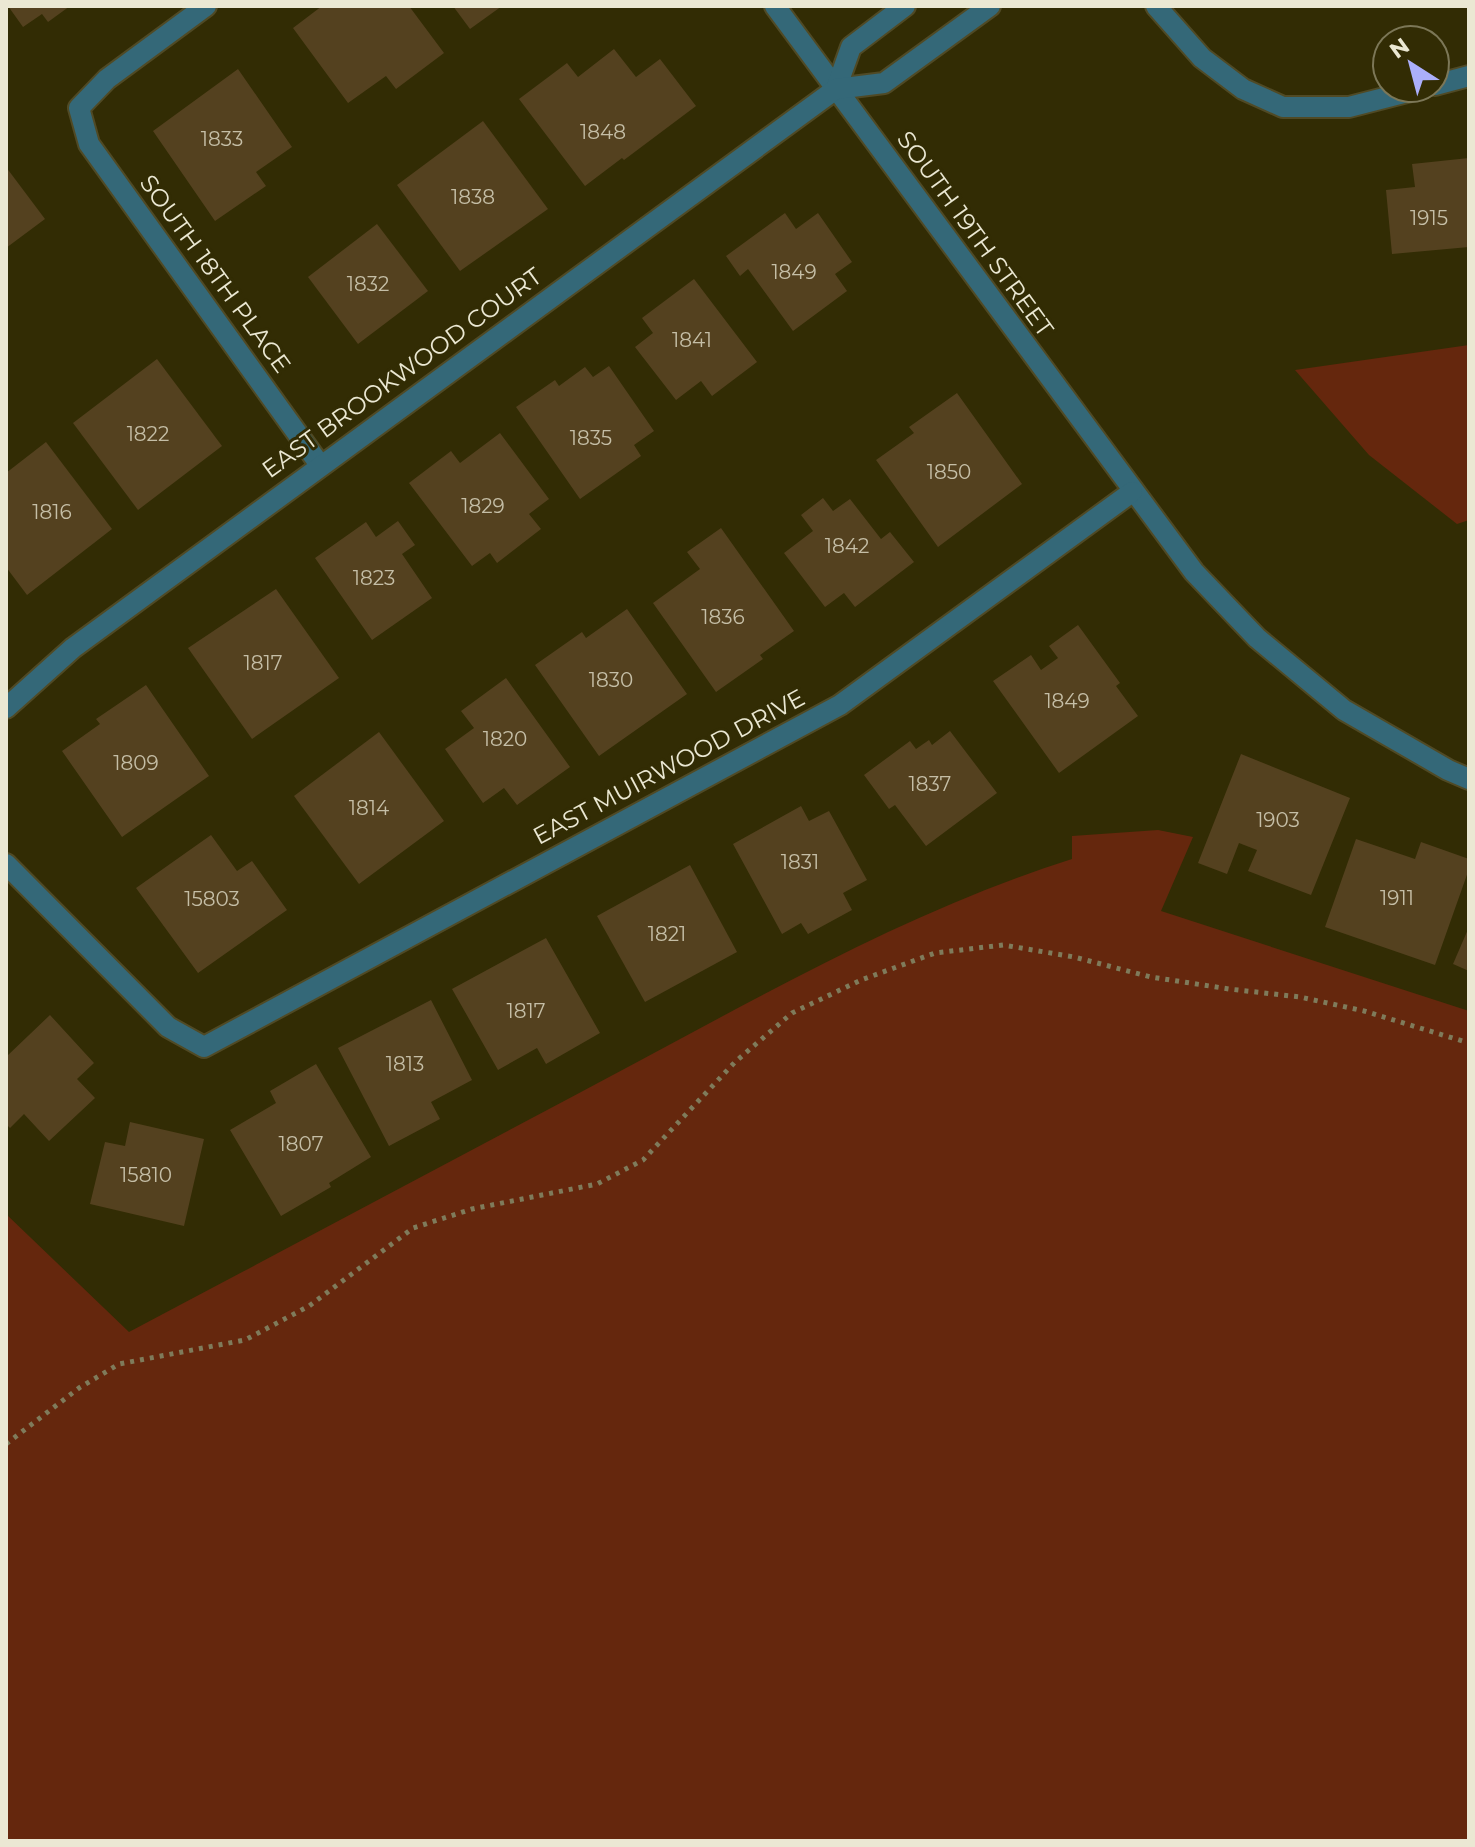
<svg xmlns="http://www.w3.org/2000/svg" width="1475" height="1847" viewBox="0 0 1475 1847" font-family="Montserrat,sans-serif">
<rect width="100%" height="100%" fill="#322c04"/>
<!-- green -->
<g fill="#65270d">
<polygon points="1469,345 1469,520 1457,524 1369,455 1295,370"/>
<path d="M 1158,830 L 1193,837 L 1161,911 L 1469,1011 L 1469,1841 L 6,1841 L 6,1214 L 129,1332 C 299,1242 470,1151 641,1060 C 781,985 920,907 1072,859 L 1072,836 Z"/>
</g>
<!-- building -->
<g fill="#54411f">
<polygon points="8,6 70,6 48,22 42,14 23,27"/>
<polygon points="322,6 409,6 444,53 396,89 386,76 348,103 293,28"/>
<polygon points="453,6 502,6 470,29"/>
<polygon points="614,49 636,77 660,59 696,106 624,160 622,158 585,186 519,99 567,63 578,77"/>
<polygon points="238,69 292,147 256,172 266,186 215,221 153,131"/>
<polygon points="483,121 548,209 460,271 397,185"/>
<polygon points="1469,158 1469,247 1392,254 1386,190 1415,187 1412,164"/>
<polygon points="6,167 45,219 6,248"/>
<polygon points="785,213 796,229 818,213 852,262 835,274 847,291 793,331 748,269 740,276 726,256"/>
<polygon points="377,224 428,291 358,344 308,277"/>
<polygon points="694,279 757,362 712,396 701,381 676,400 635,347 653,333 642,318"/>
<polygon points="157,359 222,446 138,510 73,423"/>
<polygon points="609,366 654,431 634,445 641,456 580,499 516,407 555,380 559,386 585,367 593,377"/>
<polygon points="957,393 1022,484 938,547 876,460 914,433 909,427"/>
<polygon points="500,433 549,499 529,514 541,529 497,563 490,553 472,566 409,483 451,451 460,463"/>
<polygon points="46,442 112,529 27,595 6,567 6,473"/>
<polygon points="823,498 833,511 850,499 881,539 890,532 914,562 855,607 844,593 825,607 784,553 813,531 801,515"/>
<polygon points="398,521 415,545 402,554 432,598 372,640 315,558 366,522 376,537"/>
<polygon points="721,528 794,631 760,655 763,659 716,692 653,603 700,569 687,552"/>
<polygon points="276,589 339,678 252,739 188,648"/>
<polygon points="627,609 687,694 599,756 535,665 582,632 586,638"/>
<polygon points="1078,625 1120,683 1116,686 1138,716 1059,773 993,681 1031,655 1041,670 1058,658 1049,646"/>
<polygon points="506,678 570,767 517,805 504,788 483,803 445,749 474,728 461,711"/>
<polygon points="146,685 209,776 122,837 62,751 100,724 96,719"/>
<polygon points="950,731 997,793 926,846 895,805 889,809 864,775 910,741 916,749 929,740 932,745"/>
<polygon points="379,732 444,821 359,884 294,796"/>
<polygon points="1241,754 1350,798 1311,895 1248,871 1257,850 1239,843 1227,874 1198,863"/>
<polygon points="801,806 809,821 829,811 867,880 843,893 852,910 808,934 801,923 782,934 733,844"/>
<polygon points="211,835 237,871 252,861 287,910 198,973 136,888"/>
<polygon points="1356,839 1415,859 1421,842 1469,859 1469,869 1435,965 1325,927"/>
<polygon points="690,865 737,952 645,1002 597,916"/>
<polygon points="1469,927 1469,971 1453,964"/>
<polygon points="546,938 600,1033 546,1064 537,1048 498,1070 452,989"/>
<polygon points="431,1000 472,1080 431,1102 440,1119 389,1146 338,1048"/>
<polygon points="50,1015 94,1063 77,1079 95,1098 49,1141 24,1114 10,1128 6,1124 6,1057"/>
<polygon points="316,1064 371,1157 329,1183 331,1187 281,1216 230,1130 276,1103 270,1091"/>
<polygon points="130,1122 204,1139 184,1226 90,1204 105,1142 125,1146"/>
</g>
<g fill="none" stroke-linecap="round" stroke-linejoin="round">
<defs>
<g id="street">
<polyline points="206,6 107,79 79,108 89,144 320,465"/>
<polyline points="775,6 1194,572 1257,638 1344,710 1448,770 1469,779"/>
<polyline points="1156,6 1202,58 1243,89 1283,107 1349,107 1423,88"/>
<polyline points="1435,85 1469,76"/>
<polyline points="836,89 851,47 905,6"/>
<polyline points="6,708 73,648 836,89 884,83 990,6"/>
<polyline points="6,864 168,1027 204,1047 840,705 1132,492"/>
</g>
</defs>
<!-- street casing -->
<use href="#street" stroke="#504a25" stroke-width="24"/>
<!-- path -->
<polyline stroke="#7f7b5b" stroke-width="5" stroke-dasharray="4 6" stroke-linecap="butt" points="6,1444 79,1388 119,1364 245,1340 309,1306 413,1228 472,1209 597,1184 643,1160 735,1062 792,1013 861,980 935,953 1003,945 1074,957 1151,977 1229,989 1300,997 1364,1011 1469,1043"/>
<!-- street -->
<use href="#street" stroke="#346878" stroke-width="20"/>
</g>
<g text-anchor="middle" stroke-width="6" stroke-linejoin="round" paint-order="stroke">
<!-- number labels -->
<g font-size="20" fill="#c5bea6">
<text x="603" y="139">1848</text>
<text x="222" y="146">1833</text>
<text x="473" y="204">1838</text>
<text x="1429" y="225">1915</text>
<text x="794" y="279">1849</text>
<text x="368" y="291">1832</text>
<text x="692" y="347">1841</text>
<text x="148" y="441">1822</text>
<text x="591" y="445">1835</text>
<text x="949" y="479">1850</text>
<text x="483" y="513">1829</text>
<text x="52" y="519">1816</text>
<text x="847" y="553">1842</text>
<text x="374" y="585">1823</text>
<text x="723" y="624">1836</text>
<text x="263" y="670">1817</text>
<text x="611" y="687">1830</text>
<text x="1067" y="708">1849</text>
<text x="505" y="746">1820</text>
<text x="136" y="770">1809</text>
<text x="930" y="791">1837</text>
<text x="369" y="815">1814</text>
<text x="1278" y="827">1903</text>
<text x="800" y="869">1831</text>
<text x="1397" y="905">1911</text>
<text x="212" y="906">15803</text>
<text x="667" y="941">1821</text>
<text x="526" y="1018">1817</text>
<text x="405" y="1071">1813</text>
<text x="301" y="1151">1807</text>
<text x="146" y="1182">15810</text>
</g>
<!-- street labels -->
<g font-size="24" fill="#ebe8d3" stroke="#322c04">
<text transform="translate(975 234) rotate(54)" y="8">SOUTH 19TH STREET</text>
<text transform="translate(215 274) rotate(54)" y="8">SOUTH 18TH PLACE</text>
<text transform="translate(402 373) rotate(-36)" y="8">EAST BROOKWOOD COURT</text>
<text transform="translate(669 767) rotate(-28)" y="8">EAST MUIRWOOD DRIVE</text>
</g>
</g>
<!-- border -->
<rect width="1475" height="1847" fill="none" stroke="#ebe8d3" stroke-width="16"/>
<!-- north arrow -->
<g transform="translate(1411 64) rotate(324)"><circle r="38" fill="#322c04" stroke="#7c7757" stroke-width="2"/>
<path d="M0-6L14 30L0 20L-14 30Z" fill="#abaffb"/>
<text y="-12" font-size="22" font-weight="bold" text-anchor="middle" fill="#ebe8d3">N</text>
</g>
</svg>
